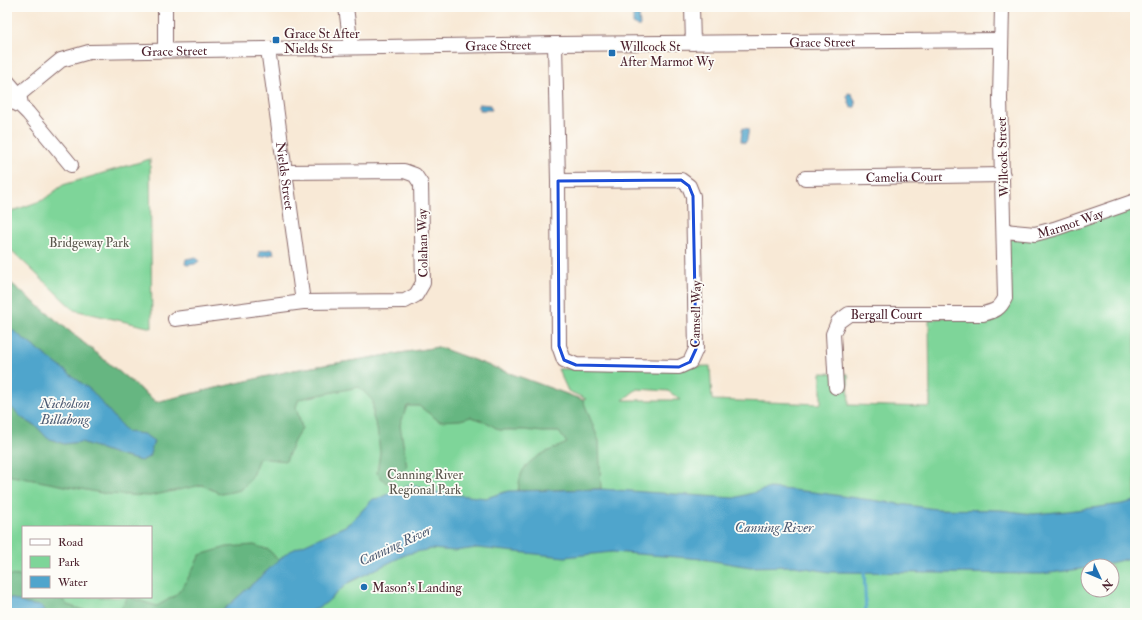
<svg xmlns="http://www.w3.org/2000/svg" width="1142" height="620" viewBox="0 0 1142 620" font-family="'IM FELL Double Pica',serif">
<rect width="100%" height="100%" fill="#fdfcf7"/>
<filter id="ink" filterUnits="userSpaceOnUse"><feTurbulence type="fractalNoise" baseFrequency=".025" numOctaves="2"/><feDisplacementMap in="SourceGraphic" scale="8" xChannelSelector="R" yChannelSelector="G"/><feConvolveMatrix kernelMatrix="1 2 1 2 8 2 1 2 1" color-interpolation-filters="sRGB"/></filter>
<filter id="wash" filterUnits="userSpaceOnUse"><feTurbulence type="fractalNoise" baseFrequency=".012" numOctaves="4" result="noise"/><feDisplacementMap in="SourceGraphic" scale="16" xChannelSelector="R" yChannelSelector="G"/><feGaussianBlur stdDeviation="0.9" result="paint"/><feColorMatrix in="noise" values="0 0 0 0 0 0 0 0 0 0 0 0 0 0 0 0 0 1.4 0 .05"/><feComposite in="paint" operator="in"/></filter>
<g filter="url(#wash)">
<rect width="100%" height="100%" fill="#f8e9d6"/>
<!-- green -->
<g fill="#7ed599" stroke="#647a62" fill-rule="evenodd">
<polygon points="150,159 152,328 74,310 7,246 7,213 43,200 63,185"/>
<path d="M 1135,204 L 1135,613 L 7,613 L 7,280 L 156,402 L 294,370 L 438,347 L 583,400 L 586,399 L 568,391 L 558,369 L 710,366 L 712,400 L 821,404 L 821,373 L 848,374 L 849,405 L 930,407 L 929,320 L 1003,308 L 1004,241 ZM 637,389 L 668,391 L 681,400 L 623,400 ZM 23,527 L 151,527 L 151,597 L 23,597 ZM 1088,566 L 1112,566 L 1112,590 L 1088,590 Z"/>
</g>
<!-- forest -->
<g fill="#66b681" stroke="#586a56">
<path d="M 7,280 L 156,402 L 294,370 L 438,347 L 583,400 L 599,441 L 601,489 L 518,491 C 519,486 519,480 521,475 C 527,457 552,450 567,443 L 559,432 L 542,432 L 525,430 L 499,430 L 488,423 L 471,417 L 460,420 L 439,421 L 419,406 L 407,406 L 400,425 L 407,467 L 386,483 L 377,473 L 380,452 L 377,428 L 373,417 L 373,401 L 359,387 L 299,399 L 296,407 L 302,428 L 294,441 L 286,461 L 259,458 L 251,478 L 241,490 L 221,494 L 202,485 L 150,496 L 107,494 L 7,475 Z"/>
<polygon points="254,545 269,550 279,561 220,613 99,613 119,610 128,597 157,606 176,595 185,584 200,555 227,547"/>
<polygon points="7,575 20,576 23,575 23,597 61,597 67,605 93,613 46,613 41,606 26,605 11,598 7,599"/>
</g>
<!-- water -->
<g fill="#50a5cc" stroke="#4d627c">
<polygon points="639,14 640,26 637,26 633,24 633,15"/>
<polygon points="848,93 852,94 856,104 855,107 851,108 847,96"/>
<polygon points="479,104 490,105 492,110 480,110 478,106"/>
<path d="M 744,128 L 748,129 C 749,133 747,137 747,141 L 745,143 L 741,141 L 742,129 Z"/>
<polygon points="271,249 273,250 274,254 259,257 259,251"/>
<polygon points="196,257 199,261 195,264 187,265 185,264 186,259"/>
<polygon points="7,326 92,391 127,432 144,434 154,441 149,457 141,461 121,456 81,442 64,444 47,438 37,427 22,418 7,403"/>
<polygon points="407,485 423,487 440,493 486,498 508,491 601,489 734,498 770,488 813,492 936,509 1001,510 1033,514 1068,511 1122,504 1135,501 1135,557 1098,566 1088,566 1088,568 1042,574 829,572 794,566 750,567 702,559 612,552 565,557 477,548 455,551 431,549 407,554 348,583 326,603 308,613 220,613 288,552 345,526 352,521 373,499 379,498 390,493 401,491"/>
<polygon points="11,598 26,604 41,606 46,613 7,613 7,599"/>
</g>
<g fill="none" stroke-linecap="round" stroke-linejoin="round">
<!-- stream -->
<polyline stroke="#50a5cc" stroke-width="3" points="864,569 866,613"/>
</g>
</g>
<g filter="url(#ink)">
<g fill="none" stroke-linecap="round" stroke-linejoin="round">
<defs>
<g id="minor">
<polyline points="165,7 165,50"/>
<polyline points="346,7 351,47"/>
<polyline points="692,7 693,43"/>
<polyline points="555,44 558,181 559,346 564,360 576,365 679,367 690,362 696,349 693,196 689,186 681,180 558,181"/>
<path id="s1" d="M 268,49 L 303,302"/>
<polyline points="7,81 19,95 21,104"/>
<polyline points="7,97 11,101 21,106 28,113 71,165"/>
<path id="s2" d="M 11,101 L 61,60 L 89,52 L 555,44 L 1001,40"/>
<path id="s3" d="M 805,178 L 1003,175"/>
<path id="s4" d="M 1004,231 L 1035,234 L 1054,229 L 1135,201"/>
<polyline points="175,319 303,302 405,301 416,295 423,283 421,184 415,175 404,171 285,172"/>
<path id="s5" d="M 836,387 L 833,334 L 838,322 L 849,314 L 983,314 C 995,311 1000,309 1005,298 L 1000,99 L 1002,7"/>
</g>
</defs>
<!-- minor casing -->
<use href="#minor" stroke="#876667" stroke-width="16"/>
<!-- minor -->
<use href="#minor" stroke="#fff" stroke-width="14"/>
</g>
</g>
<!-- marked area -->
<path fill="none" stroke="#1d4ed8" stroke-width="3" stroke-linejoin="round" d="M 681,180 L 689,186 L 693,196 L 696,349 L 690,362 L 679,367 L 576,365 L 564,360 L 559,346 L 558,181 Z"/>
<!-- markers -->
<g fill="#1f6fb2" stroke="#fdfcf7" stroke-width="1.5">
<rect x="272" y="36" width="8" height="8" rx="2"/>
<rect x="608" y="49" width="8" height="8" rx="2"/>
<circle cx="364" cy="587" r="4"/>
</g>
<g text-anchor="middle" stroke-width="3.5" stroke-linejoin="round" paint-order="stroke">
<!-- poi labels -->
<g font-size="13" fill="#4a1f2b" stroke="#fdfcf7" text-anchor="start">
<text x="284" y="38">Grace St After<tspan x="284" dy="15">Nields St</tspan></text>
<text x="620" y="51">Willcock St<tspan x="620" dy="15">After Marmot Wy</tspan></text>
<text x="372" y="592">Mason's Landing</text>
</g>
<!-- street labels -->
<g font-size="13" fill="#4a1f2b" stroke="#fdfcf7">
<text dy="5" stroke="none"><textPath href="#s2" startOffset="827">Grace Street</textPath></text>
<text dy="5" stroke="none"><textPath href="#s2" startOffset="503">Grace Street</textPath></text>
<text dy="5" stroke="none"><textPath href="#s2" startOffset="179">Grace Street</textPath></text>
<text transform="translate(1002 157) rotate(-92)" y="5">Willcock Street</text>
<text dy="5" stroke="none"><textPath href="#s1" startOffset="128">Nields Street</textPath></text>
<text dy="5" stroke="none"><textPath href="#s3" startOffset="99">Camelia Court</textPath></text>
<text dy="5" stroke="none"><textPath href="#s4" startOffset="68">Marmot Way</textPath></text>
<text transform="translate(422 243) rotate(-91)" y="5">Colahan Way</text>
<text transform="translate(695 314) rotate(-89)" y="5">Camsell Way</text>
<text dy="5" stroke="none"><textPath href="#s5" startOffset="117">Bergall Court</textPath></text>
</g>
<!-- park labels -->
<g font-size="13" fill="#5a564c" stroke="#fdfcf7">
<text x="89" y="247">Bridgeway Park</text>
<text x="425" y="479">Canning River<tspan x="425" dy="15">Regional Park</tspan></text>
</g>
<!-- water labels -->
<g font-size="14" font-style="italic" fill="#4d5b73" stroke="#fdfcf7">
<text x="65" y="408">Nicholson<tspan x="65" dy="16">Billabong</tspan></text>
<text x="774" y="532">Canning River</text>
<text transform="translate(395 545) rotate(-25)" y="5">Canning River</text>
</g>
</g>
<!-- margin -->
<rect width="1142" height="620" fill="none" stroke="#fdfcf7" stroke-width="24"/>
<!-- legend -->
<rect x="22" y="526" width="130" height="72" fill="#fdfcf7" stroke="#b5a4a5"/>
<rect x="30" y="539" width="20" height="6" fill="#ffffff" stroke="#b5a4a5"/>
<text x="58" y="546" font-size="12" fill="#4a1f2b">Road</text>
<rect x="30" y="556" width="20" height="12" fill="#7ed599" stroke="#b5a4a5"/>
<text x="58" y="566" font-size="12" fill="#4a1f2b">Park</text>
<rect x="30" y="576" width="20" height="12" fill="#50a5cc" stroke="#b5a4a5"/>
<text x="58" y="586" font-size="12" fill="#4a1f2b">Water</text>
<!-- north arrow -->
<g transform="translate(1100 578) rotate(134)"><circle r="19" fill="#fdfcf7" stroke="#b5a4a5"/>
<path d="M0-3L7 15L0 10L-7 15Z" fill="#1f6fb2"/>
<text y="-6" font-size="11" font-weight="bold" text-anchor="middle" fill="#4a1f2b">N</text>
</g>
</svg>
